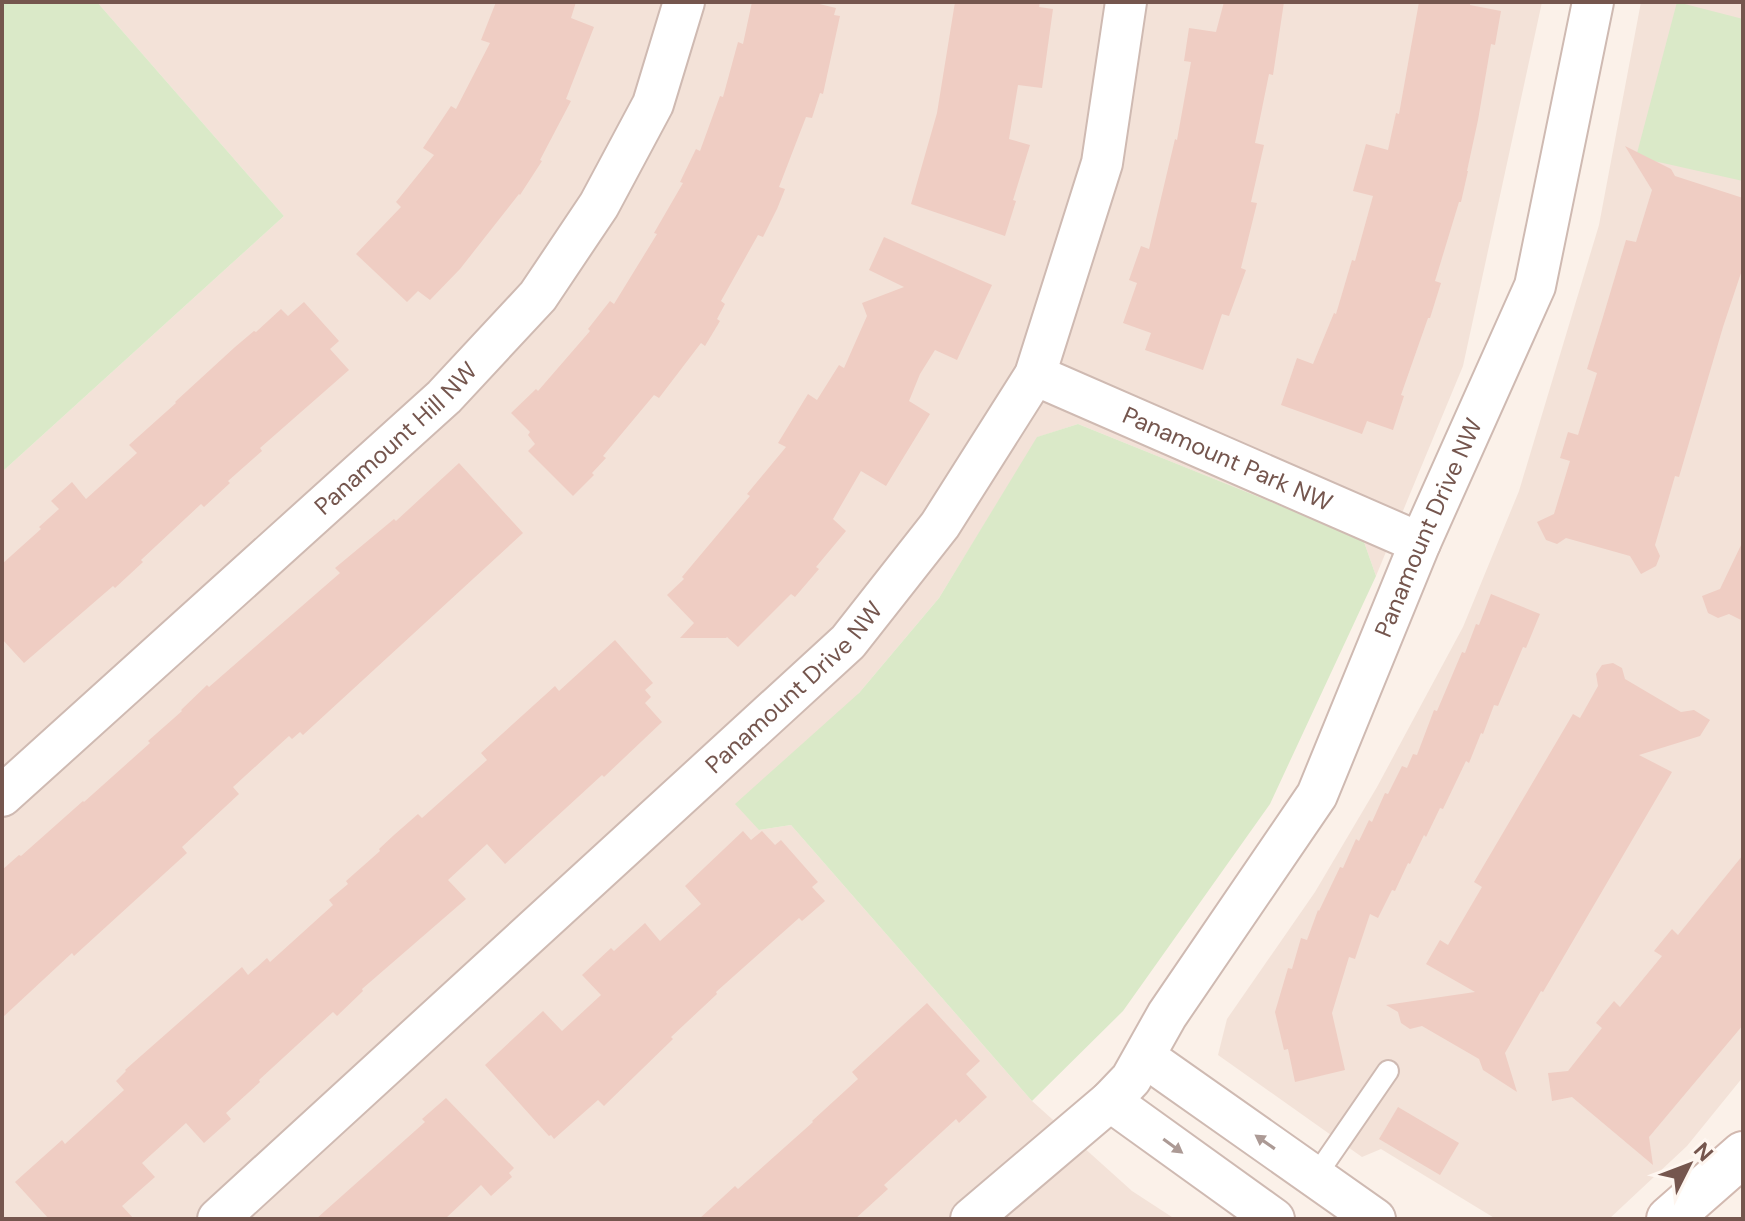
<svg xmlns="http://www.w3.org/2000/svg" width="1745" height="1221" viewBox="0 0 1745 1221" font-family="'DM Sans',sans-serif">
<rect width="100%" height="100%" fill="#fbf1e9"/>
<!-- residential -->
<g fill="#f3e2d8">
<polygon points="97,2 1542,2 1463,366 1376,576 1363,539 1078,424 1038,437 939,598 859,693 759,830 791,825 1032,1101 1132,1191 1175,1219 2,1219 2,472 284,216"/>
<polygon points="1641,2 1743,2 1743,1077 1687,1146 1609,1219 1496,1219 1381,1149 1362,1157 1218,1055 1227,1019 1315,892 1377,787 1463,627 1519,491 1599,225"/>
</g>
<!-- green -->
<g fill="#dae9c8">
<polygon points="2,2 97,2 284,216 2,472"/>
<polygon points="1677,2 1743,19 1743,181 1636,157"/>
<polygon points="1078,424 1363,539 1376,576 1270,804 1123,1011 1032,1101 791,825 759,830 735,804 859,693 939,598 1037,437"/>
</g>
<!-- building -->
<g fill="#efcdc3">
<polygon points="496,2 576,2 571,18 594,27 566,99 571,101 540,160 542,161 520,195 519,194 460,269 430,300 418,291 407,302 356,254 401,207 396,202 434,155 423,148 451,106 456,109 490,43 481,40"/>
<polygon points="752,2 811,2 836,8 834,15 840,16 823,94 820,93 812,118 806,117 779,187 785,189 777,209 763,237 758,235 721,301 725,304 717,319 720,321 705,346 701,343 659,398 654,395 603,456 606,458 592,473 594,475 573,496 528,451 535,444 528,435 530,432 511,413 536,389 538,391 590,331 588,329 610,301 614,304 657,234 654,233 683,183 680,182 696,149 700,151 720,96 723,97 738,42 743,44"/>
<polygon points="955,2 1040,2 1039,7 1053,9 1042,88 1018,85 1009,139 1030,145 1013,200 1016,201 1005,236 911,204 937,113"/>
<polygon points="1224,2 1284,2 1273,75 1269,74 1255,143 1264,145 1251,202 1257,203 1241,268 1246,270 1229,316 1222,314 1203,370 1145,350 1151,333 1123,323 1137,283 1129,280 1141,246 1149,249 1175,139 1177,140 1191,62 1184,61 1189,28 1216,32"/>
<polygon points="1419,2 1470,2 1470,5 1501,11 1495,45 1491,44 1478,120 1467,171 1468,171 1461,202 1459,202 1435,281 1441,283 1430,318 1428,318 1401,395 1404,396 1393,430 1367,421 1362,434 1281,405 1297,358 1313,364 1334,313 1336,314 1352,260 1355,261 1373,196 1353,191 1366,144 1388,150 1396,113 1399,114"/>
<polygon points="1625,146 1671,169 1675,176 1743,198 1743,267 1723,327 1679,477 1675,476 1655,545 1660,556 1656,566 1641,574 1630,556 1566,538 1557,544 1546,540 1537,522 1554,514 1570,461 1560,458 1568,432 1578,435 1597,373 1587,369 1603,317 1626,240 1636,242 1652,190"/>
<polygon points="884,237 992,285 957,360 935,350 920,374 909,401 930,414 886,486 861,471 833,519 846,531 816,567 819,569 795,597 791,594 738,647 727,637 726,638 680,638 694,623 667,595 684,579 682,577 750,496 747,494 786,447 778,443 808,394 817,400 839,365 844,368 867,316 862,303 904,287 869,270"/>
<polygon points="304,302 339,341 330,349 349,370 260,448 262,451 228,481 230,483 204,507 201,504 141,560 143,562 115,588 113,586 24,663 2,639 2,564 41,529 39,527 59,509 51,501 72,482 86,499 137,453 129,445 176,403 175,402 235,347 254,331 256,332 281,309 288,316"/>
<polygon points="459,463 523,533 303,735 300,732 292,739 289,736 233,787 239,794 182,847 187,853 74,956 72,953 2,1018 2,870 19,855 21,856 83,801 84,802 150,743 148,741 182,711 181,710 207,685 209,687 340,573 335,568 394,519 396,521"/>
<polygon points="1743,541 1743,621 1729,614 1718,618 1708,613 1702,596 1720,589"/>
<polygon points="1491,594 1540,614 1526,648 1523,647 1498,706 1494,705 1483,734 1481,733 1469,763 1466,761 1443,809 1440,808 1426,837 1424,835 1410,864 1408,863 1395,891 1392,890 1378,918 1370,914 1355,959 1349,957 1332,1013 1345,1070 1295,1082 1288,1049 1284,1050 1275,1012 1288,968 1292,969 1301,938 1307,940 1318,910 1319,911 1340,867 1343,868 1356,839 1359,841 1369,820 1372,822 1385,793 1388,794 1402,766 1407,768 1413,754 1417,755 1434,710 1437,711 1462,652 1465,653 1476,624 1479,625"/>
<polygon points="615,640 653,683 645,690 651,697 645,703 662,722 604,777 602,775 505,864 487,844 448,880 466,899 362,989 363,991 337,1016 333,1012 259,1080 260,1082 226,1113 231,1119 204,1143 186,1123 142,1163 155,1177 122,1206 134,1219 49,1219 15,1182 62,1140 65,1144 124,1090 116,1081 126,1071 125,1070 242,967 248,975 267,958 270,962 333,905 329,900 348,884 346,881 380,851 379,849 394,835 418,814 422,818 487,760 481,753 555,686 559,691"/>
<polygon points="1613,663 1622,668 1625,679 1681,712 1694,710 1710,720 1700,736 1639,755 1672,772 1543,992 1541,991 1505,1053 1517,1092 1483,1070 1479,1059 1422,1026 1410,1029 1401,1023 1398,1012 1386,1005 1475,992 1426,964 1440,940 1448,945 1482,887 1474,882 1573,714 1580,718 1598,686 1596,674 1602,665"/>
<polygon points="743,831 751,840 762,831 775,845 781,840 818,882 812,887 825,901 802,921 799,918 716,992 717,994 671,1037 673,1039 604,1106 598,1100 554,1139 551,1135 549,1136 485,1065 543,1011 562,1031 601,995 582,975 611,948 614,951 645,923 660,941 701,904 685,886"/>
<polygon points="1743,855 1743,1025 1649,1137 1653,1165 1572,1097 1552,1101 1548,1073 1568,1071 1602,1028 1596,1023 1614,1001 1620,1007 1662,956 1654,951 1672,929 1678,935"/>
<polygon points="927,1003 980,1061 966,1074 987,1097 959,1123 956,1119 884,1185 888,1189 855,1219 699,1219 735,1186 738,1189 813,1122 812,1121 858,1079 852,1072"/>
<polygon points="446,1098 514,1168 509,1173 512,1177 491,1196 481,1185 445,1219 316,1219 425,1122 422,1119"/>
<polygon points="1398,1107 1459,1143 1440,1175 1379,1139"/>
</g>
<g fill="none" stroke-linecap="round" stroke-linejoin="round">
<defs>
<polyline id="service" points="1315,1177 1388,1071"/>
<g id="minor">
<path id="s1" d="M 1035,375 L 1420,543"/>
<path id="s2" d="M 2,796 L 444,397 L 538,296 L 599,205 L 653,104 L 684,2"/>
<polyline points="1145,1057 1375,1219"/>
<polyline points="1110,1101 1274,1219"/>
<path id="s3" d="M 218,1219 L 848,642 L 940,525 L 1035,375 L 1102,163 L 1126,2"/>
<path id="s4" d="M 971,1219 L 1110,1101 L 1131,1079 L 1167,1015 L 1317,795 L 1420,543 L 1535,286 L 1593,2"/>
</g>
<polyline id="secondary" points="1669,1219 1743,1154"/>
</defs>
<!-- service casing -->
<use href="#service" stroke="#cfbab2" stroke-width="24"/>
<!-- minor casing -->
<use href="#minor" stroke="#cfbab2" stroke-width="44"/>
<!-- secondary casing -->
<use href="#secondary" stroke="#d2b9b0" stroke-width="48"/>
<!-- service -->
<use href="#service" stroke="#fff" stroke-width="20"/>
<!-- minor -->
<use href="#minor" stroke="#fff" stroke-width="40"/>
<!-- secondary -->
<use href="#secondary" stroke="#fff" stroke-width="44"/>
</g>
<!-- one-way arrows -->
<defs><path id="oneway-solid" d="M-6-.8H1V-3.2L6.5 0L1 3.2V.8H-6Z" transform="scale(2)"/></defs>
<g fill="#ac9a95">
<use href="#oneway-solid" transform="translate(1265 1142) rotate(-145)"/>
<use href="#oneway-solid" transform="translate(1173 1146) rotate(36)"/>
</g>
<g text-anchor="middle" stroke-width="8" stroke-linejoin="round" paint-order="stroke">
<!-- street labels -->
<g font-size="24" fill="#75564e" stroke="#fef6f0">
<text dy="8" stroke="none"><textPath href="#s2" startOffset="532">Panamount Hill NW</textPath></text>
<text dy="8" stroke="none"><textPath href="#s1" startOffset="210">Panamount Park NW</textPath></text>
<text dy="8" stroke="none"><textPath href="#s4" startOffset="842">Panamount Drive NW</textPath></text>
<text dy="8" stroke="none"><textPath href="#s3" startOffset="784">Panamount Drive NW</textPath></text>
</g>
</g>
<!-- border -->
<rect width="1745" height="1221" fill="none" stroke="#75564e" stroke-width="8"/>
<!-- north arrow -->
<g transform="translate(1689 1165) rotate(48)" stroke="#fef6f0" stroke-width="6" paint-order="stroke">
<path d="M0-6L14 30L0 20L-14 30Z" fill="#75564e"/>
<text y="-12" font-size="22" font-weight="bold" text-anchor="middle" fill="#75564e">N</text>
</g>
</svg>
